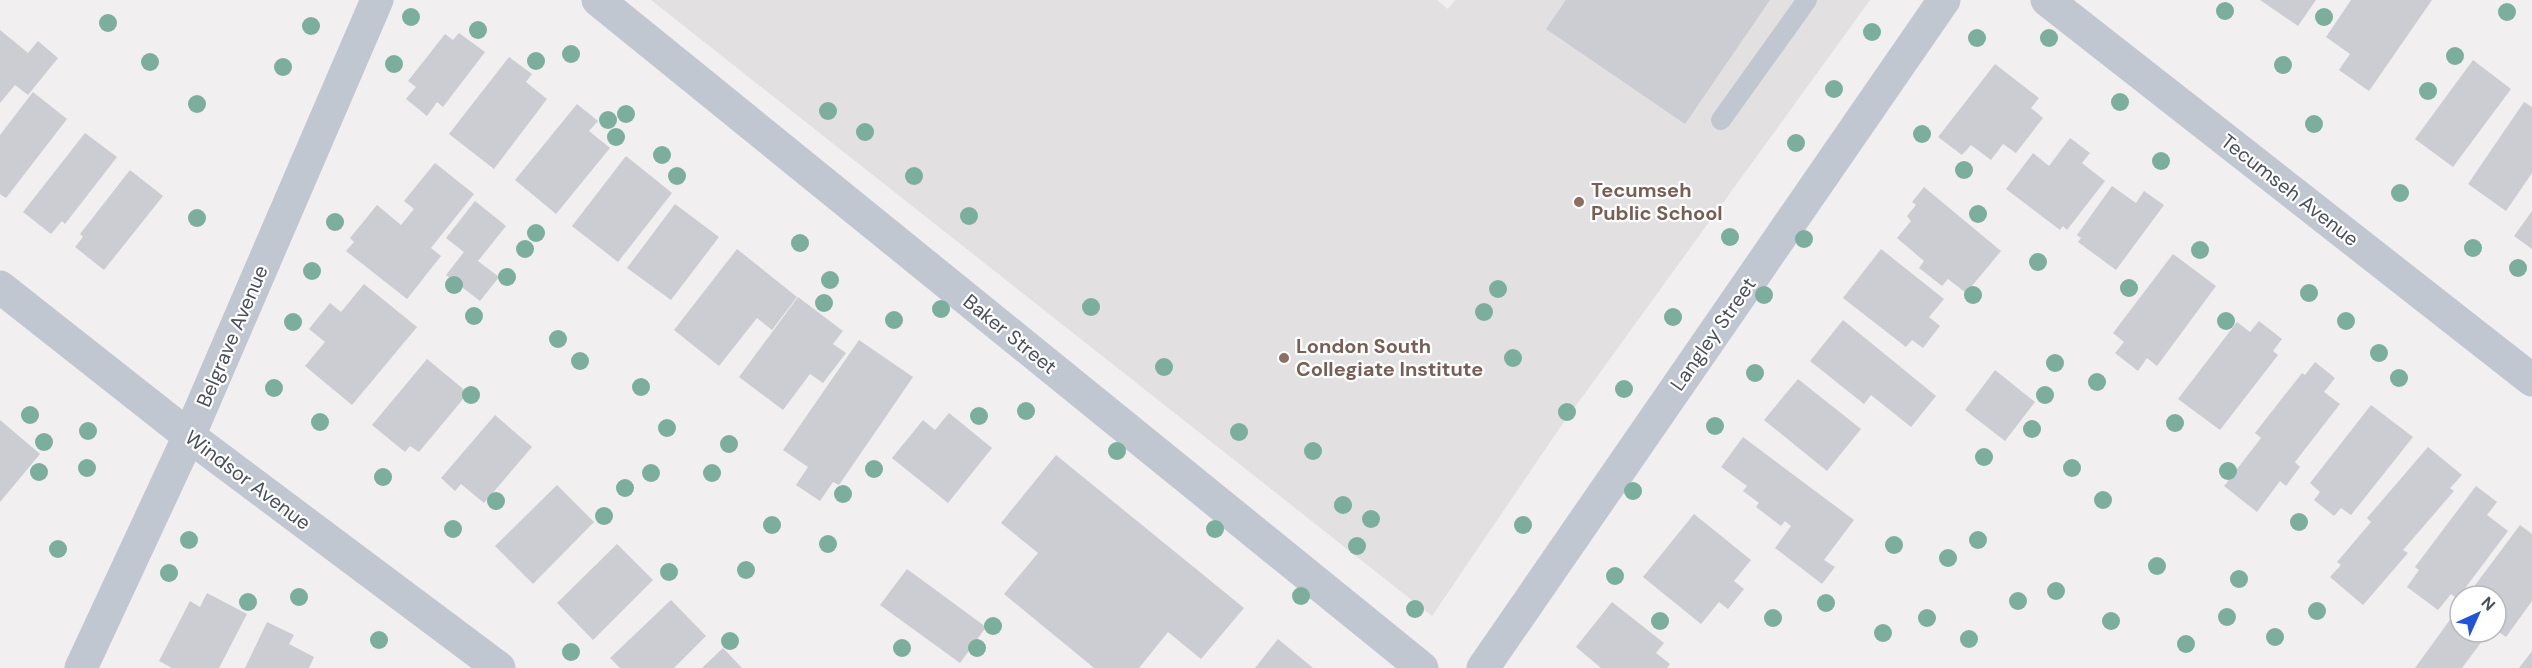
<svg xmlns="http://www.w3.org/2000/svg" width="2532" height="668" viewBox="0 0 2532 668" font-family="'DM Sans',sans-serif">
<rect width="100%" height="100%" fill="#f1efef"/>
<!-- education -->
<polygon fill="#e2e0e0" points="651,0 1437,0 1448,9 1455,0 1870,0 1559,429 1432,616"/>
<!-- building -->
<g fill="#cccdd3">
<polygon points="1566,0 1770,0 1685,124 1546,29"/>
<polygon points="2260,0 2316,0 2298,26"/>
<polygon points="2351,0 2432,0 2369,91 2339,70 2350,54 2326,37"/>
<polygon points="0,30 28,53 38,41 58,58 28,95 15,85 0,103"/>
<polygon points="459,33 485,52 443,107 437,102 427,116 406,99 416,87 408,81 445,34 453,40"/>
<polygon points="509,57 532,74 526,82 547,99 494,169 449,134"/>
<polygon points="2473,60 2511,89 2453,167 2415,139"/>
<polygon points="1995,64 2039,98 2031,108 2043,118 2016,153 2003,144 1991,160 1971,145 1962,155 1938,137"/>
<polygon points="33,92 67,119 6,198 0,194 0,135"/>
<polygon points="2524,102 2532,107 2532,173 2506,211 2468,184"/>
<polygon points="577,104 598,121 589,131 610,148 556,214 515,180"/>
<polygon points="85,133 117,157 65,224 62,221 51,234 23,212"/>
<polygon points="2070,138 2090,153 2082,163 2105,181 2067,230 2063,226 2060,230 2006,189 2033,153 2049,166"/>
<polygon points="626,156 672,193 618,262 572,226"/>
<polygon points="435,163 474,194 431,248 441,256 407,299 346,251 354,242 350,238 377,205 401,225 414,209 404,201"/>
<polygon points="130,170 163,196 104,270 75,247 83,237 80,234"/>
<polygon points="2112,186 2136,203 2144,191 2164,205 2116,270 2078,242 2081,238 2077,235"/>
<polygon points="1924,187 2001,251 1966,293 1948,279 1942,286 1919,268 1924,261 1897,238 1911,221 1907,216 1916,205 1912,202"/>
<polygon points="475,201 506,226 478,261 499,277 480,301 446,275 464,252 446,238"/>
<polygon points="675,204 719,237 671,300 627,268"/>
<polygon points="2532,211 2532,249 2514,236"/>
<polygon points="737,249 797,297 772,330 757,318 719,366 674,330"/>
<polygon points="1881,249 1944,299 1929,317 1940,326 1923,348 1912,340 1906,347 1843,298"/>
<polygon points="2173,254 2216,286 2157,366 2147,358 2138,371 2115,353 2124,342 2113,333"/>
<polygon points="364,284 417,327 352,405 305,366 325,342 309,329 330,303 341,312"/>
<polygon points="798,297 843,331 833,344 846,353 823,383 810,374 783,410 739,377"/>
<polygon points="1843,320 1936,396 1911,427 1871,395 1864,404 1810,361"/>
<polygon points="2259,321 2282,339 2273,351 2278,355 2220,430 2178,399 2237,322 2250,332"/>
<polygon points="859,340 913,377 839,485 833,482 820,501 796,485 808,467 783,450"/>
<polygon points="427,359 468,393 419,452 410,446 405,452 372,425"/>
<polygon points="2315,362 2335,378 2324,392 2340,404 2295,462 2300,467 2286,486 2280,481 2257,512 2224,486 2261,438 2255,433 2302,373 2305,375"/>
<polygon points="1995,370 2035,402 2005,441 1965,410"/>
<polygon points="1798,379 1861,429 1827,471 1764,420"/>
<polygon points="2371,405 2413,437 2351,515 2341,508 2334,516 2314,500 2320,492 2310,483"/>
<polygon points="949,413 992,448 948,503 892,458 923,420 935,430"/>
<polygon points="495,415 532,447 484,503 461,484 455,491 441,478"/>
<polygon points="0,420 40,454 0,502"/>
<polygon points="1743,437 1854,520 1824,560 1835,567 1822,584 1775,548 1791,526 1785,521 1781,526 1756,507 1759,503 1743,491 1747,486 1721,467"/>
<polygon points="2428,447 2462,475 2450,488 2454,491 2403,550 2408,553 2363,605 2330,577 2341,565 2337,562 2371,522 2367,518"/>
<polygon points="1056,455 1244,608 1201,659 1168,632 1139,668 1094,668 1004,594 1038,553 1001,523"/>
<polygon points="557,485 594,522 533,584 495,546"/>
<polygon points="2476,486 2497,502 2487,515 2508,531 2457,599 2451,594 2438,610 2407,587 2419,570 2415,567"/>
<polygon points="1694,514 1751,560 1734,581 1744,589 1728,609 1719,602 1701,624 1643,577"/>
<polygon points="2520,525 2532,534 2532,601 2506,637 2496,630 2496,596 2467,596"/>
<polygon points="617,544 653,580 593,640 557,603"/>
<polygon points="907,569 986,627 960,663 880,605"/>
<polygon points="207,593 247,614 219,668 172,668 159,661 190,601 200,607"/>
<polygon points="671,600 706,636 674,668 620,668 610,658"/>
<polygon points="1612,602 1664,643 1656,653 1670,664 1667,668 1601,668 1576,647"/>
<polygon points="2460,606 2460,632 2489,632 2462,668 2415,668"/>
<polygon points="267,622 294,635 289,644 314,657 309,668 245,668"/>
<polygon points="1278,639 1313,668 1255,668"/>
<polygon points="723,648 742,668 702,668"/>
<polygon points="2532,651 2532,668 2519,668"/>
</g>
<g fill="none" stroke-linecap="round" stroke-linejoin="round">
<!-- service -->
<polyline stroke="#c0c7d0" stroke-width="20" points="1721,120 1807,0"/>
<!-- minor -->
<g stroke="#c0c7d0" stroke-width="33">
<polyline points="598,0 1422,668"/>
<polyline points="2047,0 2532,380"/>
<polyline points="0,287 189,436 499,668"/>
<polyline points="81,668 189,436 377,0"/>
<polyline points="1483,668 1944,0"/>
</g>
</g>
<!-- trees -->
<g fill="#7cae9d">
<circle cx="2225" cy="11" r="9"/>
<circle cx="2507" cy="12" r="9"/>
<circle cx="411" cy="17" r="9"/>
<circle cx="2324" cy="17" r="9"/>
<circle cx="108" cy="23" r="9"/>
<circle cx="311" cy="26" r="9"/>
<circle cx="478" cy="30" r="9"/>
<circle cx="1872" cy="32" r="9"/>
<circle cx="1977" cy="38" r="9"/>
<circle cx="2049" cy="38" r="9"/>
<circle cx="571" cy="54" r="9"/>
<circle cx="2455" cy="56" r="9"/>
<circle cx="536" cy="61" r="9"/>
<circle cx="150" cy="62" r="9"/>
<circle cx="394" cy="64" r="9"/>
<circle cx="2283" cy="65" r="9"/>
<circle cx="283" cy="67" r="9"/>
<circle cx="1834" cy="89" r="9"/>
<circle cx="2428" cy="91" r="9"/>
<circle cx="2120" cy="102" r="9"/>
<circle cx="197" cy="104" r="9"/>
<circle cx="828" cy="111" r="9"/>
<circle cx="626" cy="114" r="9"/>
<circle cx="608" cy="120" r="9"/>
<circle cx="2314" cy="124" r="9"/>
<circle cx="865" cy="132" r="9"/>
<circle cx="1922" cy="134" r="9"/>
<circle cx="616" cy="137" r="9"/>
<circle cx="1796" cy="143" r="9"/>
<circle cx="662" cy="155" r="9"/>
<circle cx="2161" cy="161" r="9"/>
<circle cx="1964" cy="170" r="9"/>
<circle cx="677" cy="176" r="9"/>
<circle cx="914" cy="176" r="9"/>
<circle cx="2400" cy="193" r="9"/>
<circle cx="1978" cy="214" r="9"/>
<circle cx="969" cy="216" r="9"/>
<circle cx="197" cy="218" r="9"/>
<circle cx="335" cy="222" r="9"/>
<circle cx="536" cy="233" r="9"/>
<circle cx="1730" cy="237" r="9"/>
<circle cx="1804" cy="239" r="9"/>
<circle cx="800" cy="243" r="9"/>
<circle cx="2473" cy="248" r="9"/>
<circle cx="525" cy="249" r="9"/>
<circle cx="2200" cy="250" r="9"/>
<circle cx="2038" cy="262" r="9"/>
<circle cx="2518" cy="268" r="9"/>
<circle cx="312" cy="271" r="9"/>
<circle cx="507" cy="277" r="9"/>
<circle cx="830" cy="280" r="9"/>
<circle cx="454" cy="285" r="9"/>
<circle cx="2129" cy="288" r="9"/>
<circle cx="1498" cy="289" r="9"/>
<circle cx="2309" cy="293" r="9"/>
<circle cx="1764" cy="295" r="9"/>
<circle cx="1973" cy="295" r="9"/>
<circle cx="824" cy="303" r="9"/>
<circle cx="1091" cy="307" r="9"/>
<circle cx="941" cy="309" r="9"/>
<circle cx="1484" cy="312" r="9"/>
<circle cx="474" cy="316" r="9"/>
<circle cx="1673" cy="317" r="9"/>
<circle cx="894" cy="320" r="9"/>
<circle cx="2226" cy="321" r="9"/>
<circle cx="2346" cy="321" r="9"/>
<circle cx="293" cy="322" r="9"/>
<circle cx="558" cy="339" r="9"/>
<circle cx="2379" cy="353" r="9"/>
<circle cx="1513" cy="358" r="9"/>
<circle cx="580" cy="361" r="9"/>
<circle cx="2055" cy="363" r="9"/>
<circle cx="1164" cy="367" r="9"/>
<circle cx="1755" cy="373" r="9"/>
<circle cx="2399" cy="378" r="9"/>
<circle cx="2097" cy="382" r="9"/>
<circle cx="641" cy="387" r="9"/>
<circle cx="274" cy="388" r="9"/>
<circle cx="1624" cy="389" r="9"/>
<circle cx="471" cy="395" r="9"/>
<circle cx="2045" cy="395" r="9"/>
<circle cx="1026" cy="411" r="9"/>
<circle cx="1567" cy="412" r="9"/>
<circle cx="30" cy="415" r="9"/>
<circle cx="979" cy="416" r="9"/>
<circle cx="320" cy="422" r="9"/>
<circle cx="2175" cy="423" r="9"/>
<circle cx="1715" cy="426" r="9"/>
<circle cx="667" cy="428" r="9"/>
<circle cx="2032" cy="429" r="9"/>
<circle cx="88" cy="431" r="9"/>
<circle cx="1239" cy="432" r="9"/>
<circle cx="44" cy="442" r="9"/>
<circle cx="729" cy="444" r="9"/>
<circle cx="1117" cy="451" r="9"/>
<circle cx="1313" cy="451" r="9"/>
<circle cx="1984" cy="457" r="9"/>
<circle cx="87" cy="468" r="9"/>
<circle cx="2072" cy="468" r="9"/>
<circle cx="874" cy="469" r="9"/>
<circle cx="2228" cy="471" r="9"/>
<circle cx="39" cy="472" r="9"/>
<circle cx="651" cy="473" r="9"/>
<circle cx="712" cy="473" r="9"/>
<circle cx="383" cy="477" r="9"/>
<circle cx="625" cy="488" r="9"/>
<circle cx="1633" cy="491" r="9"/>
<circle cx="843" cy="494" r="9"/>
<circle cx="2103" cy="500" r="9"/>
<circle cx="496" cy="501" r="9"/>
<circle cx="1343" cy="505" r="9"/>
<circle cx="604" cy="516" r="9"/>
<circle cx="1371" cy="519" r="9"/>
<circle cx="2299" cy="522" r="9"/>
<circle cx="772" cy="525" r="9"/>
<circle cx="1523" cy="525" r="9"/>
<circle cx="453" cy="529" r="9"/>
<circle cx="1215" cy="529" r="9"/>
<circle cx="189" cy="540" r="9"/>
<circle cx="1978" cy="540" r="9"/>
<circle cx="828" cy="544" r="9"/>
<circle cx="1894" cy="545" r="9"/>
<circle cx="1357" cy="546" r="9"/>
<circle cx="58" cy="549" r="9"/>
<circle cx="1948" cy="558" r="9"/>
<circle cx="2157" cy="566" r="9"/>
<circle cx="746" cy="570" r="9"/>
<circle cx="669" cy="572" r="9"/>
<circle cx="169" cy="573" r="9"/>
<circle cx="1615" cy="576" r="9"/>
<circle cx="2239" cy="579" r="9"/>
<circle cx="2056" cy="591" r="9"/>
<circle cx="1301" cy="596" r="9"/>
<circle cx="299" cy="597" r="9"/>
<circle cx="2018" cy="601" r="9"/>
<circle cx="248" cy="602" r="9"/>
<circle cx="1826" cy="603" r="9"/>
<circle cx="1415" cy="609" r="9"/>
<circle cx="2317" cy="611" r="9"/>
<circle cx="2227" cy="617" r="9"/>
<circle cx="1773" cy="618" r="9"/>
<circle cx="1927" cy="618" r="9"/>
<circle cx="1660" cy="621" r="9"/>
<circle cx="2111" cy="621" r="9"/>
<circle cx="993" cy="626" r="9"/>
<circle cx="1883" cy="633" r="9"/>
<circle cx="2275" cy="637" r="9"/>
<circle cx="1969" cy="639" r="9"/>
<circle cx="379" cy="640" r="9"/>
<circle cx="730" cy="641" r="9"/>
<circle cx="2186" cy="644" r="9"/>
<circle cx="902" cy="648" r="9"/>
<circle cx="977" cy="648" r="9"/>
<circle cx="571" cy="652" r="9"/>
</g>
<!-- markers -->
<g fill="#8d6e63" stroke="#fff" stroke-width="2">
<circle cx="1579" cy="202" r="6"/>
<circle cx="1284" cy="358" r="6"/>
</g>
<g text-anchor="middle" stroke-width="4.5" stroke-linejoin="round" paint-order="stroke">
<!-- education labels -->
<g font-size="20" font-weight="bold" fill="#785e54" stroke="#fff" text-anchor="start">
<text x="1591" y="197">Tecumseh<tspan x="1591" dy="23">Public School</tspan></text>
<text x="1296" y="353">London South<tspan x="1296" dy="23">Collegiate Institute</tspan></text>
</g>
<!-- street labels -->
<g font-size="20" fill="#484f5b" stroke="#fff">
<text transform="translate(2290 190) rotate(38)" y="7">Tecumseh Avenue</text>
<text transform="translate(1010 334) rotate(39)" y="7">Baker Street</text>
<text transform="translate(1713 334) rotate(-55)" y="7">Langley Street</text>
<text transform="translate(232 336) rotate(-67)" y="7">Belgrave Avenue</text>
<text transform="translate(248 480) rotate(37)" y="7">Windsor Avenue</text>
</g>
</g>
<!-- north arrow -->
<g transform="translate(2478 614) rotate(45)"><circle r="28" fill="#ffffff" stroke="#b6b9bd" stroke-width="1.5"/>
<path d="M0-4.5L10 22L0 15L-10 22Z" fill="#2354d7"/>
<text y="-9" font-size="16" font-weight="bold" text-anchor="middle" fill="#484f5b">N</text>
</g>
</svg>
